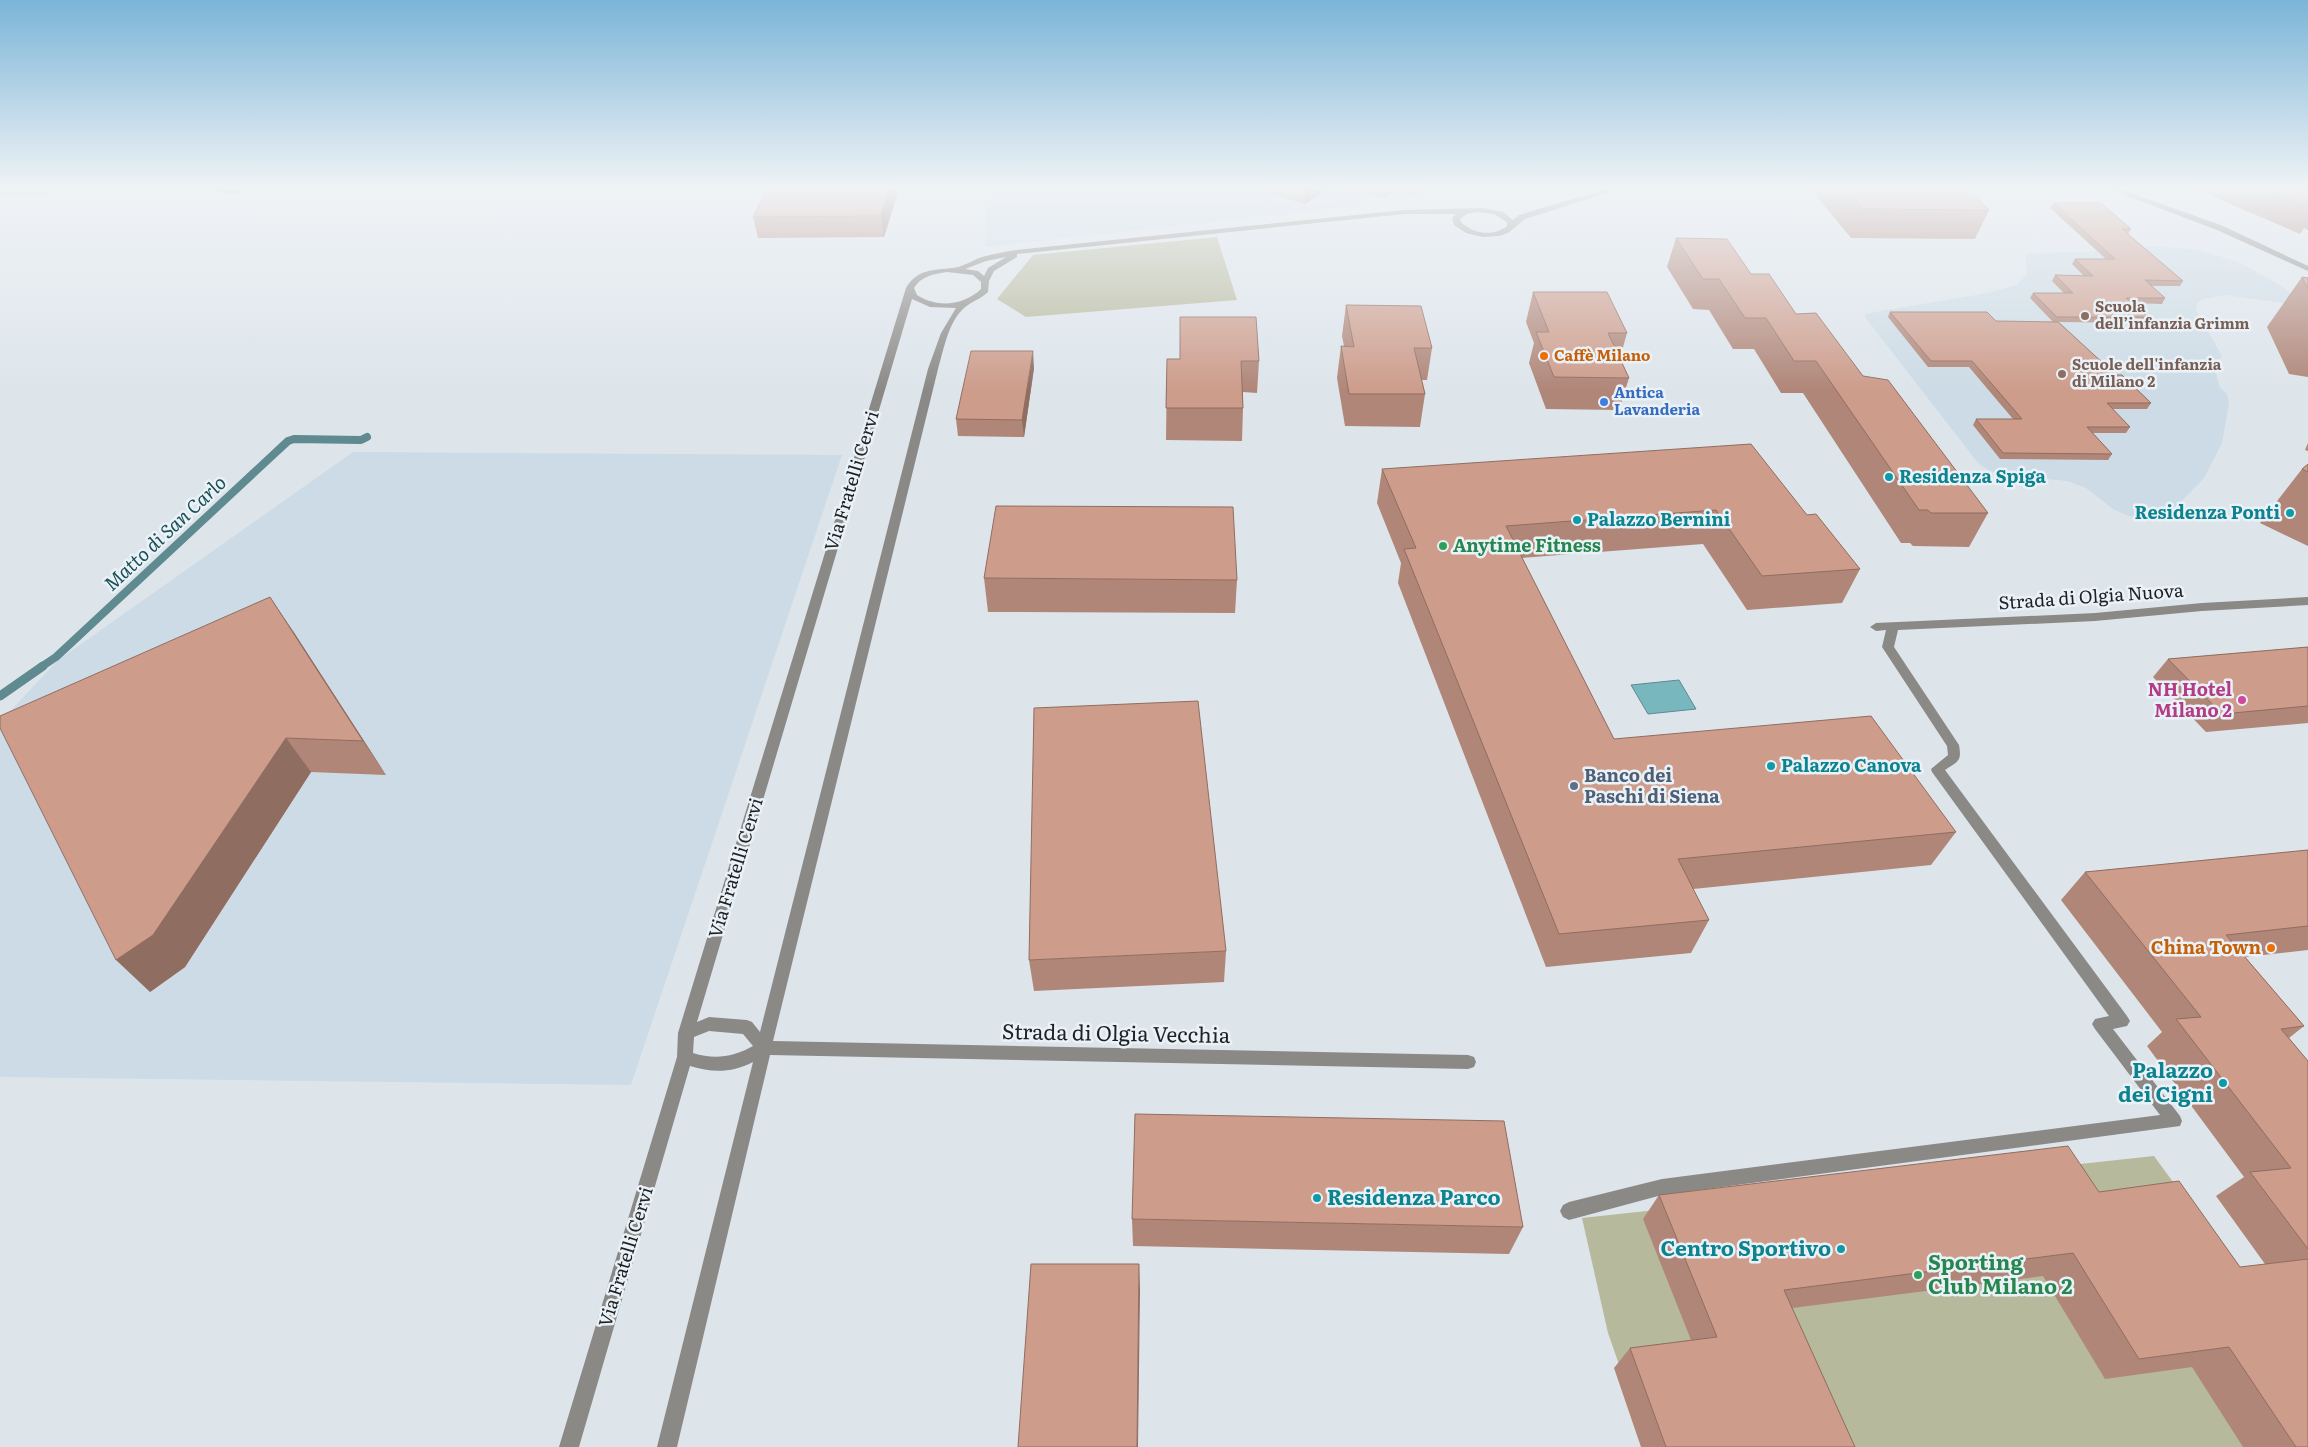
<svg xmlns="http://www.w3.org/2000/svg" width="2308" height="1447" viewBox="0 0 2308 1447" font-family="Literata,serif">
<rect width="100%" height="100%" fill="#dde5eb"/>
<!-- built -->
<g fill="#ccdbe5">
<polygon points="986,188 1520,188 985,247"/>
<polygon points="2155,246 2200,250 2243,264 2283,287 2293,295 2300,305 2226,295 2202,299 2197,303 2196,310 2222,356 2220,359 2212,360 2220,388 2227,394 2229,404 2222,443 2204,478 2177,506 2162,515 2148,519 2129,516 2113,509 2086,488 2067,481 2001,475 1988,470 1978,463 1865,317 1866,314 1870,313 1988,293 2017,285 2027,274 2025,258 2029,253 2087,252"/>
<polygon points="353,452 842,455 631,1085 0,1077 0,722 57,661"/>
</g>
<!-- green -->
<g fill="#b6b99b">
<polygon points="10,188 63,188 44,195 0,196 0,192"/>
<polygon points="1217,237 1237,300 1026,317 997,299 1033,255"/>
<polygon points="2154,1156 2308,1366 2308,1447 1648,1447 1608,1333 1582,1218"/>
</g>
<!-- water -->
<polygon fill="#79b7be" stroke="#5e8a90" points="1679,680 1696,709 1648,714 1631,685"/>
<g fill="none" stroke-linecap="round" stroke-linejoin="round">
<!-- stream-far2 -->
<polyline stroke="#5e8a90" stroke-width="5.5" points="213,188 237,192"/>
<!-- stream-far1 -->
<polyline stroke="#5e8a90" stroke-width="8" points="41,667 56,657 288,441 294,439 361,440 367,437"/>
<!-- stream -->
<polyline stroke="#5e8a90" stroke-width="9" points="0,696 43,666"/>
<!-- minor -->
<g fill="#8a8986" fill-rule="evenodd">
<path d="M 1610,188 L 1622,188 L 1525,219 L 1508,233 L 1499,236 L 1483,237 L 1466,233 L 1454,225 L 1452,218 L 1456,214 L 1404,214 L 1017,254 L 1017,257 L 994,271 L 989,281 L 988,292 C 982,298 975,300 968,305 C 949,317 944,349 938,369 L 773,1041 L 1468,1055 L 1474,1057 L 1476,1062 L 1474,1067 L 1468,1069 L 770,1055 L 677,1447 L 657,1447 L 753,1062 C 731,1073 713,1073 690,1066 L 579,1447 L 559,1447 L 677,1057 L 678,1033 L 906,288 C 917,269 934,270 953,268 C 963,267 973,260 982,257 C 993,254 1005,252 1016,250 L 1404,210 L 1482,208 L 1503,212 L 1513,220 L 1519,215 ZM 1477,212 L 1494,214 L 1507,222 L 1507,226 C 1493,237 1473,234 1461,222 L 1460,219 L 1467,214 ZM 1006,257 L 988,268 L 984,276 L 978,271 L 965,269 L 986,261 ZM 947,272 L 973,275 L 981,282 L 981,289 C 963,306 937,308 917,295 L 914,288 C 921,276 934,274 947,272 ZM 912,299 L 930,307 L 956,308 L 941,333 L 928,369 L 760,1032 L 752,1022 L 747,1020 L 709,1017 L 697,1022 ZM 709,1031 L 743,1034 L 753,1046 C 733,1057 715,1060 693,1053 L 694,1037 Z"/>
<polygon points="2106,188 2117,188 2223,226 2308,266 2308,271 2217,230"/>
<path d="M 2308,597 L 2308,605 L 2202,611 L 2095,621 L 1898,630 L 1894,647 L 1959,745 C 1962,762 1958,761 1945,770 L 2127,1016 L 2130,1021 L 2127,1026 L 2113,1029 L 2180,1116 L 2182,1121 L 2180,1126 L 1662,1195 L 1569,1220 L 1563,1217 L 1560,1211 L 1563,1205 L 1569,1202 L 1662,1179 L 2160,1115 L 2095,1029 L 2092,1024 L 2095,1019 L 2109,1016 L 1932,772 L 1931,769 L 1948,755 L 1947,746 L 1882,647 L 1886,630 L 1876,631 L 1870,627 L 1876,623 L 2095,613 L 2202,603 Z"/>
</g>
</g>
<!-- wall -->
<g fill="#b08678">
<polygon points="1274,188 1329,188 1305,204 1273,195"/>
<polygon points="1331,188 1423,188 1412,195 1390,193 1386,198"/>
<polygon points="1810,188 1967,188 1989,210 1975,239 1851,238"/>
<polygon points="2193,188 2308,188 2308,230 2304,228 2300,234"/>
<polygon points="897,195 884,237 758,238 753,217"/>
<polygon points="2053,203 2131,229 2128,234 2183,281 2180,286 2151,286 2165,298 2162,304 2133,303 2148,317 2144,323 2059,322 2116,375 2151,403 2147,409 2112,409 2130,427 2126,433 2093,433 2112,454 2108,460 2000,459 1973,425 1976,419 2013,419 1969,367 1928,367 1888,317 1890,312 1996,321 2053,322 2030,298 2033,293 2064,293 2052,281 2055,275 2084,276 2072,264 2075,259 2106,259 2050,208"/>
<polygon points="1676,238 1751,274 1796,314 1863,376 1988,513 1969,547 1913,546 1910,543 1901,543 1803,393 1781,393 1754,349 1733,349 1709,310 1693,309 1667,267"/>
<polygon points="2302,277 2308,278 2308,379 2308,377 2289,374 2267,327"/>
<polygon points="1533,292 1627,333 1620,358 1629,378 1619,410 1546,409 1529,363 1534,343 1526,322"/>
<polygon points="1346,305 1432,348 1427,380 1421,380 1425,394 1420,427 1345,426 1337,378 1341,346 1344,346 1342,336"/>
<polygon points="1167,359 1259,361 1257,393 1243,392 1243,408 1242,441 1166,440"/>
<polygon points="1034,368 1024,437 958,436 956,419"/>
<polygon points="2308,443 2308,451 2305,450"/>
<polygon points="2308,464 2308,546 2260,523 2302,469"/>
<polygon points="1382,469 1807,515 1860,569 1842,603 1747,610 1703,544 1522,558 1614,739 1956,832 1931,865 1693,889 1709,920 1691,953 1546,967 1398,583 1401,563 1377,503"/>
<polygon points="984,578 1237,580 1235,613 988,612"/>
<polygon points="293,631 386,775 311,772 185,967 150,992"/>
<polygon points="2308,647 2308,723 2206,732 2153,677 2168,659"/>
<polygon points="2308,850 2308,950 2245,957 2304,1026 2289,1038 2308,1061 2308,1447 2243,1447 2192,1367 2105,1379 2043,1276 1792,1308 1855,1447 1641,1447 1614,1368 1630,1348 1691,1340 1643,1219 1659,1195 2099,1192 2240,1267 2265,1264 2216,1196 2244,1177 2147,1046 2162,1032 2061,900 2085,872"/>
<polygon points="1226,951 1224,982 1034,991 1029,960"/>
<polygon points="1132,1219 1523,1227 1509,1254 1133,1246"/>
</g>
<!-- shaded-wall -->
<g fill="#906d61">
<polygon points="890,188 896,188 897,195 884,237 881,216"/>
<polygon points="1306,188 1329,188 1305,204"/>
<polygon points="1387,188 1391,188 1390,193 1386,198"/>
<polygon points="1413,188 1423,188 1412,195"/>
<polygon points="1033,351 1034,368 1024,437 1022,420"/>
<polygon points="270,597 293,631 386,775 363,741"/>
<polygon points="286,738 311,772 185,967 150,992 116,960"/>
<polygon points="1139,1264 1140,1290 1138,1447 1137,1447"/>
</g>
<!-- building -->
<g fill="#cd9c8b" stroke="#906d61">
<polygon points="768,188 890,188 881,216 753,217"/>
<polygon points="1845,188 1967,188 1989,210 1863,209"/>
<polygon points="2263,188 2308,188 2308,207"/>
<polygon points="2053,203 2101,203 2131,229 2122,229 2183,281 2145,280 2165,298 2126,298 2148,317 2057,317 2033,293 2073,293 2055,275 2093,276 2075,259 2115,259"/>
<polygon points="1676,238 1727,239 1751,274 1769,274 1796,314 1816,313 1863,376 1888,380 1988,513 1931,513 1928,510 1919,510 1816,361 1794,361 1766,318 1745,318 1719,279 1703,279"/>
<polygon points="2302,277 2308,278 2308,289"/>
<polygon points="1533,292 1607,292 1627,333 1608,333 1629,378 1554,377 1536,332 1549,332"/>
<polygon points="1346,305 1421,306 1432,348 1414,348 1425,394 1349,394 1341,346 1354,347"/>
<polygon points="1890,312 1987,312 1996,321 2058,322 2116,375 2122,375 2151,403 2107,403 2130,427 2087,427 2112,454 2003,453 1976,419 2022,419 1972,361 1931,361"/>
<polygon points="1180,317 1256,317 1259,361 1241,361 1243,408 1166,408 1167,359 1180,359"/>
<polygon points="971,351 1033,351 1022,420 956,419"/>
<polygon points="1751,444 1807,515 1816,514 1860,569 1762,576 1716,510 1506,526 1614,739 1871,716 1956,832 1678,859 1709,920 1559,934 1404,549 1416,548 1382,469"/>
<polygon points="2308,464 2308,472 2302,469"/>
<polygon points="996,506 1233,507 1237,580 984,578"/>
<polygon points="270,597 363,741 286,738 153,935 116,960 0,728 0,716"/>
<polygon points="2308,647 2308,706 2222,714 2168,659"/>
<polygon points="1198,701 1226,951 1029,960 1034,708"/>
<polygon points="2308,850 2308,926 2226,935 2304,1026 2281,1029 2308,1061 2308,1249 2250,1172 2291,1168 2176,1019 2201,1017 2085,872"/>
<polygon points="1135,1114 1504,1121 1523,1227 1132,1219"/>
<polygon points="2068,1146 2099,1192 2179,1181 2240,1267 2308,1259 2308,1447 2296,1447 2229,1347 2139,1359 2073,1253 1784,1290 1855,1447 1666,1447 1630,1348 1717,1337 1659,1195"/>
<polygon points="1031,1264 1139,1264 1137,1447 1018,1447"/>
</g>
<!-- sky -->
<linearGradient id="sky" x2="0" y2="1"><stop stop-color="#7bb5d7"/><stop offset="0.48" stop-color="#f0f3f6"/><stop offset="1" stop-color="#f0f3f6" stop-opacity="0"/></linearGradient>
<rect width="2308" height="391" fill="url(#sky)"/>
<!-- markers -->
<g fill="#8d6e63" stroke="#eaf2f8" stroke-width="2">
<circle cx="2085" cy="316" r="5"/>
<circle cx="2062" cy="374" r="5"/>
</g>
<g fill="#e8710a" stroke="#eaf2f8" stroke-width="2">
<circle cx="1544" cy="356" r="5"/>
<circle cx="2271" cy="948" r="5"/>
</g>
<circle fill="#3f7fe0" stroke="#eaf2f8" stroke-width="2" cx="1604" cy="402" r="5"/>
<g fill="#0f9aa8" stroke="#eaf2f8" stroke-width="2">
<circle cx="1889" cy="477" r="5"/>
<circle cx="2290" cy="513" r="5"/>
<circle cx="1577" cy="520" r="5"/>
<circle cx="1771" cy="766" r="5"/>
<circle cx="2223" cy="1083" r="5"/>
<circle cx="1317" cy="1198" r="5"/>
<circle cx="1841" cy="1249" r="5"/>
</g>
<g fill="#2e9e5b" stroke="#eaf2f8" stroke-width="2">
<circle cx="1443" cy="546" r="5"/>
<circle cx="1918" cy="1275" r="5"/>
</g>
<circle fill="#d1479c" stroke="#eaf2f8" stroke-width="2" cx="2242" cy="700" r="5"/>
<circle fill="#5c6f8a" stroke="#eaf2f8" stroke-width="2" cx="1574" cy="786" r="5"/>
<g text-anchor="middle" stroke-width="5" stroke-linejoin="round" paint-order="stroke">
<!-- far-education labels -->
<g font-size="15" font-weight="bold" fill="#785e54" stroke="#eaf2f8" text-anchor="start">
<text x="2095" y="312">Scuola<tspan x="2095" dy="17">dell’infanzia Grimm</tspan></text>
<text x="2072" y="370">Scuole dell'infanzia<tspan x="2072" dy="17">di Milano 2</tspan></text>
</g>
<!-- far-food labels -->
<g font-size="15" font-weight="bold" fill="#c56008" stroke="#eaf2f8" text-anchor="start">
<text x="1554" y="361">Caffè Milano</text>
</g>
<!-- far-shop labels -->
<g font-size="15" font-weight="bold" fill="#366cbe" stroke="#eaf2f8" text-anchor="start">
<text x="1614" y="398">Antica<tspan x="1614" dy="17">Lavanderia</tspan></text>
</g>
<!-- culture labels -->
<g font-size="18" font-weight="bold" fill="#0d838f" stroke="#eaf2f8" text-anchor="start">
<text x="1899" y="483">Residenza Spiga</text>
<text x="2280" y="519" text-anchor="end">Residenza Ponti</text>
<text x="1587" y="526">Palazzo Bernini</text>
<text x="1781" y="772">Palazzo Canova</text>
</g>
<!-- street labels -->
<g font-size="18" fill="#1e2123" stroke="#eaf2f8">
<text transform="translate(852 481) rotate(-73)" y="6">Via Fratelli Cervi</text>
<text transform="translate(2091 597) rotate(-4)" y="6">Strada di Olgia Nuova</text>
<text transform="translate(736 868) rotate(-73)" y="6">Via Fratelli Cervi</text>
<text transform="translate(626 1257) rotate(-73)" y="6">Via Fratelli Cervi</text>
</g>
<!-- leisure labels -->
<g font-size="18" font-weight="bold" fill="#27864d" stroke="#eaf2f8" text-anchor="start">
<text x="1453" y="552">Anytime Fitness</text>
</g>
<!-- hotel labels -->
<g font-size="18" font-weight="bold" fill="#b23c85" stroke="#eaf2f8" text-anchor="end">
<text x="2232" y="696">NH Hotel<tspan x="2232" dy="21">Milano 2</tspan></text>
</g>
<!-- service labels -->
<g font-size="18" font-weight="bold" fill="#4e5e75" stroke="#eaf2f8" text-anchor="start">
<text x="1584" y="782">Banco dei<tspan x="1584" dy="21">Paschi di Siena</tspan></text>
</g>
<!-- food labels -->
<g font-size="18" font-weight="bold" fill="#c56008" stroke="#eaf2f8" text-anchor="end">
<text x="2261" y="954">China Town</text>
</g>
<!-- water labels -->
<g font-size="19" font-style="italic" fill="#1a5056" stroke="#eaf2f8">
<text transform="translate(165 533) rotate(-43)" y="7">Matto di San Carlo</text>
</g>
<!-- near-street labels -->
<g font-size="21" fill="#1e2123" stroke="#eaf2f8">
<text transform="translate(1116 1034) rotate(1)" y="7">Strada di Olgia Vecchia</text>
</g>
<!-- near-culture labels -->
<g font-size="21" font-weight="bold" fill="#0d838f" stroke="#eaf2f8" text-anchor="end">
<text x="2213" y="1078">Palazzo<tspan x="2213" dy="24">dei Cigni</tspan></text>
<text x="1327" y="1205" text-anchor="start">Residenza Parco</text>
<text x="1831" y="1256">Centro Sportivo</text>
</g>
<!-- near-leisure labels -->
<g font-size="21" font-weight="bold" fill="#27864d" stroke="#eaf2f8" text-anchor="start">
<text x="1928" y="1270">Sporting<tspan x="1928" dy="24">Club Milano 2</tspan></text>
</g>
</g>
</svg>
